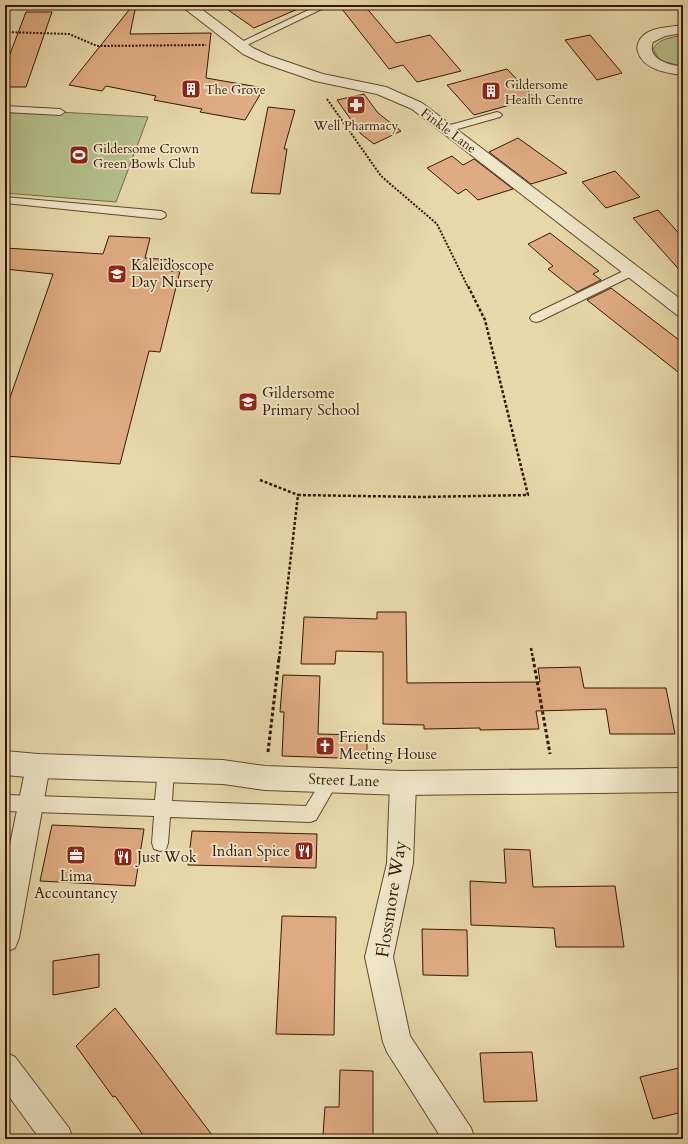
<svg xmlns="http://www.w3.org/2000/svg" width="688" height="1144" viewBox="0 0 688 1144" font-family="Cardo,serif">
<rect width="100%" height="100%" fill="#e7d8aa"/>
<filter id="stains"><feTurbulence type="fractalNoise" baseFrequency=".005" numOctaves="4"/><feColorMatrix values="0 0 0 0 .2 0 0 0 0 .09 0 0 0 0 .02 0 0 0 .5 -.17"/></filter>
<radialGradient id="worn" r=".72"><stop offset=".6" stop-color="#630" stop-opacity="0"/><stop offset="1" stop-color="#630" stop-opacity=".3"/></radialGradient>
<!-- green -->
<g fill="#b4bf8a" stroke="#756b47">
<path d="M 683,35 L 683,67 L 660,61 L 653,49 C 659,38 671,38 683,35 Z"/>
<polygon points="5,109 148,117 116,202 5,193"/>
</g>
<!-- building -->
<g fill="#dfab82" stroke="#361704">
<polygon points="133,5 136,5 130,34 211,33 206,78 264,88 245,120 200,112 202,109 154,100 156,96 106,86 102,91 69,85"/>
<polygon points="221,5 307,5 254,28"/>
<polygon points="346,5 364,5 396,43 430,35 461,71 417,82 403,65 389,69 342,9"/>
<polygon points="26,12 52,12 26,87 5,87 5,67"/>
<polygon points="590,35 622,73 597,80 565,40"/>
<polygon points="507,69 535,98 474,115 447,85"/>
<polygon points="364,94 378,113 401,131 374,144 361,134 337,100"/>
<polygon points="268,107 295,110 284,149 287,149 280,194 251,193"/>
<polygon points="518,138 567,173 531,184 489,152"/>
<polygon points="452,156 463,165 474,159 513,189 478,200 466,189 458,194 427,168"/>
<polygon points="615,171 640,197 606,208 582,182"/>
<polygon points="658,210 683,238 683,274 633,218"/>
<polygon points="550,233 599,271 593,274 601,280 577,292 548,269 553,266 528,244"/>
<polygon points="109,236 150,238 145,258 173,260 170,271 180,271 160,352 149,351 120,464 5,456 5,412 53,274 5,269 5,248 103,254"/>
<polygon points="611,288 683,343 683,376 587,300"/>
<polygon points="377,612 406,612 407,683 540,682 538,668 580,667 584,688 666,688 675,734 610,734 606,709 536,711 539,729 480,730 480,728 424,729 424,725 383,724 383,652 336,651 335,664 301,664 304,617 377,619"/>
<polygon points="283,675 320,676 318,734 367,735 367,759 282,756 284,712 280,712"/>
<polygon points="52,825 144,829 135,886 40,881"/>
<polygon points="192,831 317,834 316,868 188,865"/>
<polygon points="504,849 530,850 533,887 615,886 624,947 556,947 554,928 471,925 470,881 506,883"/>
<polygon points="282,916 336,917 334,1035 276,1034"/>
<polygon points="422,929 467,930 468,976 423,975"/>
<polygon points="99,954 99,987 53,995 53,961"/>
<polygon points="115,1008 154,1058 215,1139 146,1139 115,1096 113,1097 76,1046"/>
<polygon points="532,1052 537,1101 484,1102 480,1053"/>
<polygon points="683,1067 683,1112 653,1119 640,1077"/>
<polygon points="340,1070 373,1071 373,1136 323,1135 325,1107 339,1107"/>
</g>
<g fill="none" stroke-linecap="round" stroke-linejoin="round">
<defs>
<g id="service">
<polygon points="319,5 328,6 243,47 240,48 235,45"/>
<polygon points="5,106 60,109 65,112 60,115 5,112"/>
<polygon points="497,112 500,113 502,115 500,117 447,132 442,129 443,127"/>
<polygon points="5,197 161,211 165,213 166,215 165,217 161,219 5,203"/>
<polygon points="632,267 636,268 638,271 636,274 540,321 536,322 532,321 530,318 532,315"/>
<polygon points="166,762 172,765 174,770 172,801 306,806 325,775 331,772 337,775 339,780 316,820 310,822 170,817 168,843 166,849 160,851 154,849 152,843 154,816 5,811 5,795 155,800 158,770 160,765"/>
</g>
<g id="minor">
<polygon points="180,5 196,5 253,48 270,56 323,74 386,87 422,103 683,301 683,316 677,315 412,109 377,94 315,81 260,62 243,54"/>
<path d="M 683,25 L 683,33 L 665,36 L 653,42 C 646,60 671,65 683,67 L 683,75 C 667,73 644,70 638,52 C 636,46 639,39 644,35 C 653,27 671,27 683,25 Z"/>
<polygon points="38,754 47,758 50,766 19,938 15,948 5,952 5,869 26,766 29,758"/>
<polygon points="403,771 412,774 416,783 413,863 393,957 410,1036 471,1128 475,1139 442,1139 387,1052 383,1042 365,957 387,863 390,783 394,774"/>
<polygon points="5,1052 15,1057 69,1128 73,1139 40,1139 5,1091"/>
</g>
<polygon id="tertiary" points="5,751 38,754 223,760 265,766 403,771 683,768 683,792 403,795 265,790 223,784 38,778 5,775"/>
</defs>
<!-- service casing -->
<use href="#service" stroke="#62472e" stroke-width="2"/>
<!-- minor casing -->
<use href="#minor" stroke="#62472e" stroke-width="2"/>
<!-- tertiary casing -->
<use href="#tertiary" stroke="#62472e" stroke-width="2"/>
<!-- path-far2 -->
<g stroke="#361704" stroke-width="2" stroke-dasharray="2 1.5" stroke-linecap="butt">
<polyline points="5,32 69,34 97,46 206,45"/>
<polyline points="327,99 381,176 437,224 468,287"/>
</g>
<!-- path-far1 -->
<g stroke="#361704" stroke-width="2.5" stroke-dasharray="3 2" stroke-linecap="butt">
<polyline points="260,480 298,495"/>
<polyline points="531,648 533,659"/>
<polyline points="279,659 298,495 422,497 528,495 485,320 468,286"/>
</g>
<!-- path -->
<g stroke="#361704" stroke-width="3" stroke-dasharray="3.5 2.5" stroke-linecap="butt">
<polyline points="533,658 550,754"/>
<polyline points="268,752 279,658"/>
</g>
<!-- service -->
<use href="#service" fill="#efe6c8" fill-rule="evenodd"/>
<!-- minor -->
<use href="#minor" fill="#efe6c8" fill-rule="evenodd"/>
<!-- tertiary -->
<use href="#tertiary" fill="#efe6c8" fill-rule="evenodd"/>
</g>
<!-- icons -->
<defs>
<symbol id="building-square" viewBox="-11 -11 22 22"><rect x="-9" y="-9" width="18" height="18" rx="4" fill="#8f2418" stroke="#efe6c8"/><path d="M-4-6H4V6H1V3H-1V6H-4ZM-2.5-4.3h1.7v1.8h-1.7ZM.8-4.3h1.7v1.8H.8ZM-2.5-1h1.7V.8h-1.7ZM.8-1h1.7V.8H.8Z" fill="#fff"/></symbol>
<symbol id="pharmacy-square" viewBox="-11 -11 22 22"><rect x="-9" y="-9" width="18" height="18" rx="4" fill="#8f2418" stroke="#efe6c8"/><path d="M-2-6h4v4h4v4h-4v4h-4v-4h-4v-4h4Z" fill="#fff"/></symbol>
<symbol id="stadium-square" viewBox="-11 -11 22 22"><rect x="-9" y="-9" width="18" height="18" rx="4" fill="#8f2418" stroke="#efe6c8"/><path d="M0-5a6.5 5 0 1 0 0 10a6.5 5 0 1 0 0-10ZM-3.5-1.8h7v3.6h-7Z" fill="#fff"/></symbol>
<symbol id="school-square" viewBox="-11 -11 22 22"><rect x="-9" y="-9" width="18" height="18" rx="4" fill="#8f2418" stroke="#efe6c8"/><path d="M0-5L7-2L0 1L-7-2ZM-4 1L0 2.5L4 1V4Q0 6-4 4Z" fill="#fff"/></symbol>
<symbol id="church-square" viewBox="-11 -11 22 22"><rect x="-9" y="-9" width="18" height="18" rx="4" fill="#8f2418" stroke="#efe6c8"/><path d="M-1.2-6h2.4v3.5h3.3v2.4h-3.3V6h-2.4V-.1h-3.3v-2.4h3.3Z" fill="#fff"/></symbol>
<symbol id="restaurant-square" viewBox="-11 -11 22 22"><rect x="-9" y="-9" width="18" height="18" rx="4" fill="#8f2418" stroke="#efe6c8"/><path d="M-5-6h1v4h1v-4h1v4h1v-4h1v5L-1.5 .5V6h-2V.5L-5-1ZM5-6V6H3V1.5H1.5Q1.5-4 5-6Z" fill="#fff"/></symbol>
<symbol id="office-square" viewBox="-11 -11 22 22"><rect x="-9" y="-9" width="18" height="18" rx="4" fill="#8f2418" stroke="#efe6c8"/><path d="M-6-3h4V-5.5h4V-3h4V5H-6ZM-1-4.5V-3h2v-1.5ZM-6 0V1H6V0Z" fill="#fff"/></symbol>
</defs>
<g fill-rule="evenodd">
<use href="#building-square" x="180" y="78" width="22" height="22"/>
<use href="#building-square" x="480" y="80" width="22" height="22"/>
<use href="#pharmacy-square" x="345" y="94" width="22" height="22"/>
<use href="#stadium-square" x="68" y="144" width="22" height="22"/>
<use href="#school-square" x="106" y="263" width="22" height="22"/>
<use href="#school-square" x="237" y="391" width="22" height="22"/>
<use href="#church-square" x="314" y="735" width="22" height="22"/>
<use href="#restaurant-square" x="293" y="840" width="22" height="22"/>
<use href="#office-square" x="65" y="844" width="22" height="22"/>
<use href="#restaurant-square" x="112" y="846" width="22" height="22"/>
</g>
<g text-anchor="middle" stroke-width="3.5" stroke-linejoin="round" paint-order="stroke">
<!-- far-poi labels -->
<g font-size="13" fill="#361704" stroke="#efe6c8" text-anchor="start">
<text x="505" y="89">Gildersome<tspan x="505" dy="15">Health Centre</tspan></text>
<text x="205" y="94">The Grove</text>
<text x="356" y="130" text-anchor="middle">Well Pharmacy</text>
<text x="93" y="153">Gildersome Crown<tspan x="93" dy="15">Green Bowls Club</tspan></text>
</g>
<!-- far-street labels -->
<g font-size="13" fill="#361704" stroke="#efe6c8">
<text transform="translate(449 130) rotate(37)" y="5">Finkle Lane</text>
</g>
<!-- poi labels -->
<g font-size="15" fill="#361704" stroke="#efe6c8" text-anchor="start">
<text x="131" y="270">Kaleidoscope<tspan x="131" dy="17">Day Nursery</tspan></text>
<text x="262" y="398">Gildersome<tspan x="262" dy="17">Primary School</tspan></text>
<text x="339" y="742">Friends<tspan x="339" dy="17">Meeting House</tspan></text>
<text x="290" y="856" text-anchor="end">Indian Spice</text>
<text x="137" y="862">Just Wok</text>
<text x="76" y="881" text-anchor="middle">Lima<tspan x="76" dy="17">Accountancy</tspan></text>
</g>
<!-- street labels -->
<g font-size="15" fill="#361704" stroke="#efe6c8">
<text transform="translate(344 780) rotate(2)" y="5">Street Lane</text>
</g>
<!-- near-street labels -->
<g font-size="18" fill="#361704" stroke="#efe6c8">
<text transform="translate(391 899) rotate(-81)" y="6">Flossmore Way</text>
</g>
</g>
<!-- margin -->
<rect width="688" height="1144" fill="none" stroke="#e7d8aa" stroke-width="20"/>
<rect x="6" y="6" width="676" height="1132" fill="none" stroke="#361704" stroke-width="2"/>
<rect x="10" y="10" width="668" height="1124" fill="none" stroke="#361704"/>
<rect width="100%" height="100%" filter="url(#stains)"/>
<rect width="100%" height="100%" fill="url(#worn)"/>
</svg>
